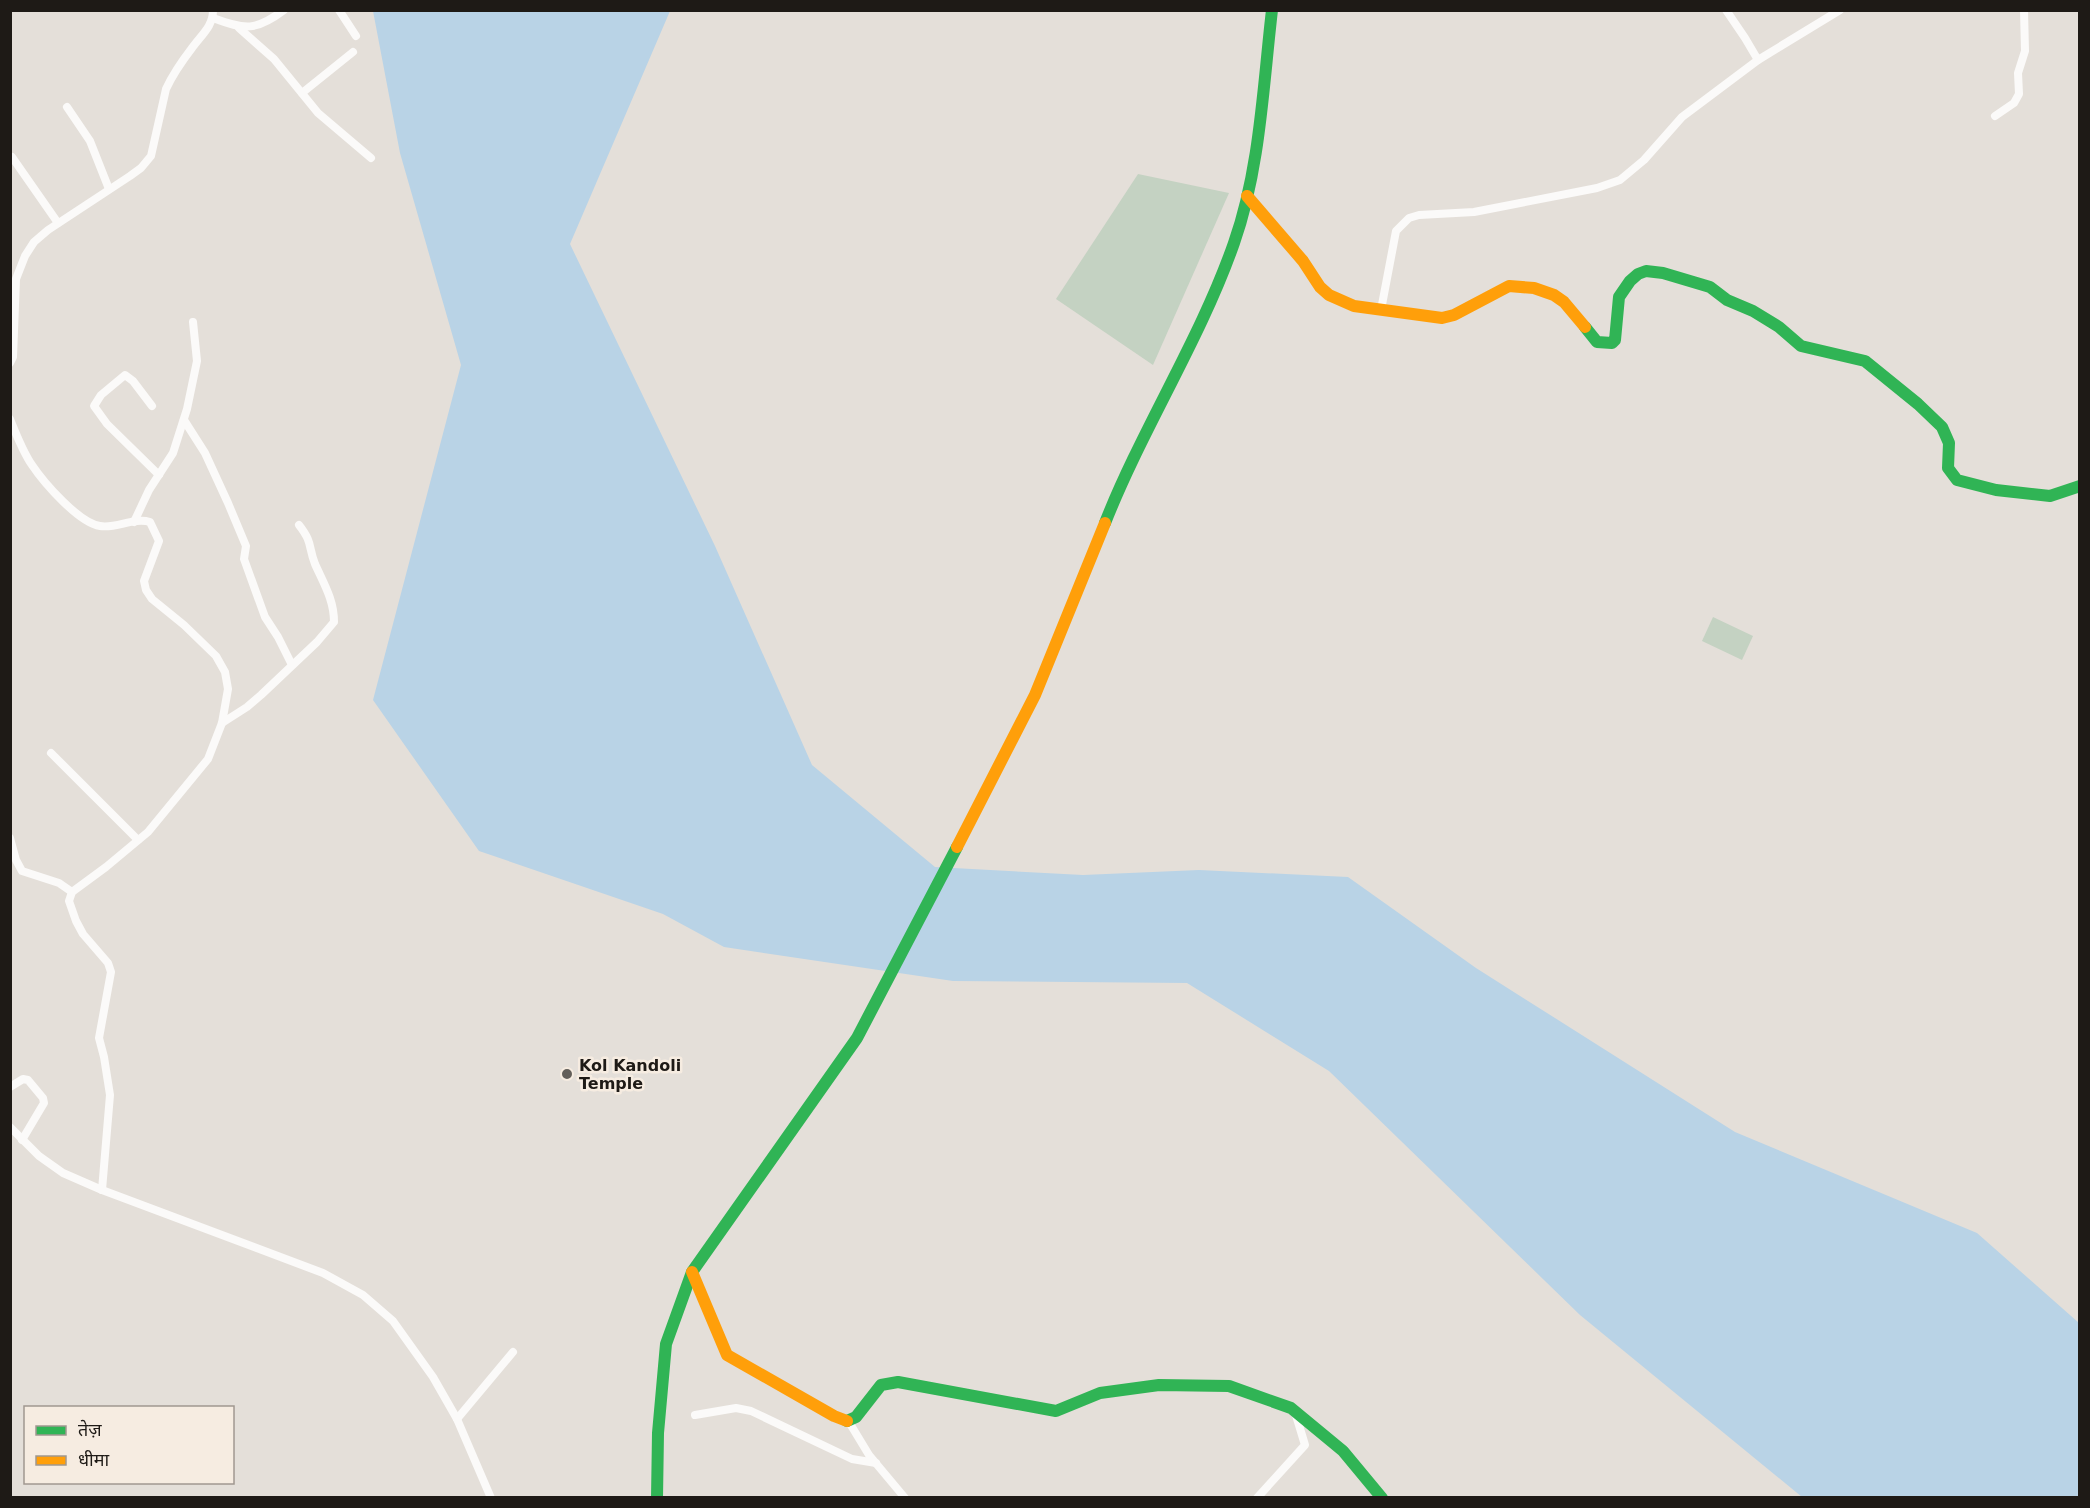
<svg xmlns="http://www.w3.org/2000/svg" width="2090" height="1508" viewBox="0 0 2090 1508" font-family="'DejaVu Sans','Noto Sans Devanagari',sans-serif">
<rect width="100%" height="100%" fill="#e4dfd9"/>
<!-- green -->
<g fill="#c4d2c2">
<polygon points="1138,174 1229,193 1153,365 1056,299"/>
<polygon points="1713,617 1753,636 1742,660 1702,641"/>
</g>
<!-- water -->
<polygon fill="#b9d3e6" points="373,11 670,11 570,244 715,546 812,765 935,867 1083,875 1199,870 1348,877 1476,968 1735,1132 1977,1233 2079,1323 2079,1497 1802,1497 1580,1315 1329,1071 1187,983 953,981 724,947 663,914 479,851 373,700 461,365 400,153"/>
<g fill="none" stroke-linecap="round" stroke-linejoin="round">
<!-- street -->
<g stroke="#fbfaf9" stroke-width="8">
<polyline points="339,10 356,36"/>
<polyline points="1726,10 1745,38 1758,60"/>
<path d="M 213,18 C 245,30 256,31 284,10"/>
<polyline points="239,28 274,59 318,113 371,158"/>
<polyline points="302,93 353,52"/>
<polyline points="67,107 90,141 109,189"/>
<polyline points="1995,116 2014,103 2019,94 2018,73 2025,51 2024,10"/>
<polyline points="12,157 58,223"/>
<polyline points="1381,310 1396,231 1409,218 1419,215 1474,212 1597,188 1620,180 1644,160 1682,117 1758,60 1840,10"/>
<path d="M 10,363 L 13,357 L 16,279 L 25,256 L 34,242 L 48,230 L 130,176 L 141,168 L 151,156 L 166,89 C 173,74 182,61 192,48 C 201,35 213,27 213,10"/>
<polyline points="152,406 133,381 125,375 101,395 94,406 107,424 159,475"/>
<path d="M 10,419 C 16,434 23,452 32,465 C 44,483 79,523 100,526 C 116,529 134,517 150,522 L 159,541 L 144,581 L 146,590 L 152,599 L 184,625 L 216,656 L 225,672 L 228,689 L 222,723 L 208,759 L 148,832 L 106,867 L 72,892 L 69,901 L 76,921 L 83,934 L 108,963 L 111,972 L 99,1038 L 104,1057 L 110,1095 L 102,1190"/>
<polyline points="184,420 205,453 228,503 246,546 244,559 265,617 278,637 292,665"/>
<polyline points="134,522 149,490 173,453 187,409 197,361 193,322"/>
<path d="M 222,723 L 247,707 L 261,695 L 317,642 L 334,622 C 334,600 324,584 315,564 C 308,546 313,543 299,525"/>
<polyline points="51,753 138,840"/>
<polyline points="10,838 16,860 22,871 59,883 72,892"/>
<polyline points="10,1087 23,1079 28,1080 43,1098 44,1103 22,1140"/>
<polyline points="10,1127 39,1156 63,1173 102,1190 323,1273 363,1295 393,1321 433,1377 457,1419 491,1498"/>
<polyline points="695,1415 736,1408 751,1411 852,1459 876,1463"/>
<polyline points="457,1419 513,1352"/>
<polyline points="849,1422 869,1455 905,1498"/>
<polyline points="1257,1498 1305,1445 1295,1412"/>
</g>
<!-- fast -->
<g stroke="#30b455" stroke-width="12">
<polyline points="1585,327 1597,342 1612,343 1615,340 1619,297 1630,281 1638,274 1646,271 1663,273 1710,287 1727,300 1753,311 1779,327 1801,346 1865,361 1918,404 1942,427 1949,443 1948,468 1957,480 1996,490 2050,496 2080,486"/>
<path d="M 1105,523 C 1143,427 1200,340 1234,243 C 1260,169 1263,87 1272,10"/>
<polyline points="847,1421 856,1417 881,1385 898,1382 1056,1411 1100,1393 1159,1385 1229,1386 1291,1408 1343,1451 1382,1498"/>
<polyline points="657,1498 658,1433 666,1344 692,1272 857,1038 957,847"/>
</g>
<!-- slow -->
<g stroke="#ff9f0a" stroke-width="12">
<polyline points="1247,196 1303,261 1320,287 1329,295 1354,306 1442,318 1454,315 1509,286 1534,288 1554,295 1564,302 1585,327"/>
<polyline points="957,847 1035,695 1105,523"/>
<polyline points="692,1272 727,1355 834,1416 847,1421"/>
</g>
</g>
<!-- markers -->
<circle fill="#635f5a" stroke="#f6ece1" stroke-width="2" cx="567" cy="1074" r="6"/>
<g text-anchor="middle" stroke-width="5" stroke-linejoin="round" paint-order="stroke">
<!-- poi labels -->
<g font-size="16" font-weight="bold" fill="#1e1a16" stroke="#f6ece1" text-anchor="start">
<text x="579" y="1071">Kol Kandoli<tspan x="579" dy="18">Temple</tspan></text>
</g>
</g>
<!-- border -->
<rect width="2090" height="1508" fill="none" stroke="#1e1a16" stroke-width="24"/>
<!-- legend -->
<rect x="24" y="1406" width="210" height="78" fill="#f6ece1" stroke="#a09890" stroke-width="1.5"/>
<rect x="36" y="1426" width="30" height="9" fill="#30b455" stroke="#a09890" stroke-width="1.5"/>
<text x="78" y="1436" font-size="18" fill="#1e1a16">तेज़</text>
<rect x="36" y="1456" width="30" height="9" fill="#ff9f0a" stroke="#a09890" stroke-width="1.5"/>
<text x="78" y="1466" font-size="18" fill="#1e1a16">धीमा</text>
</svg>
